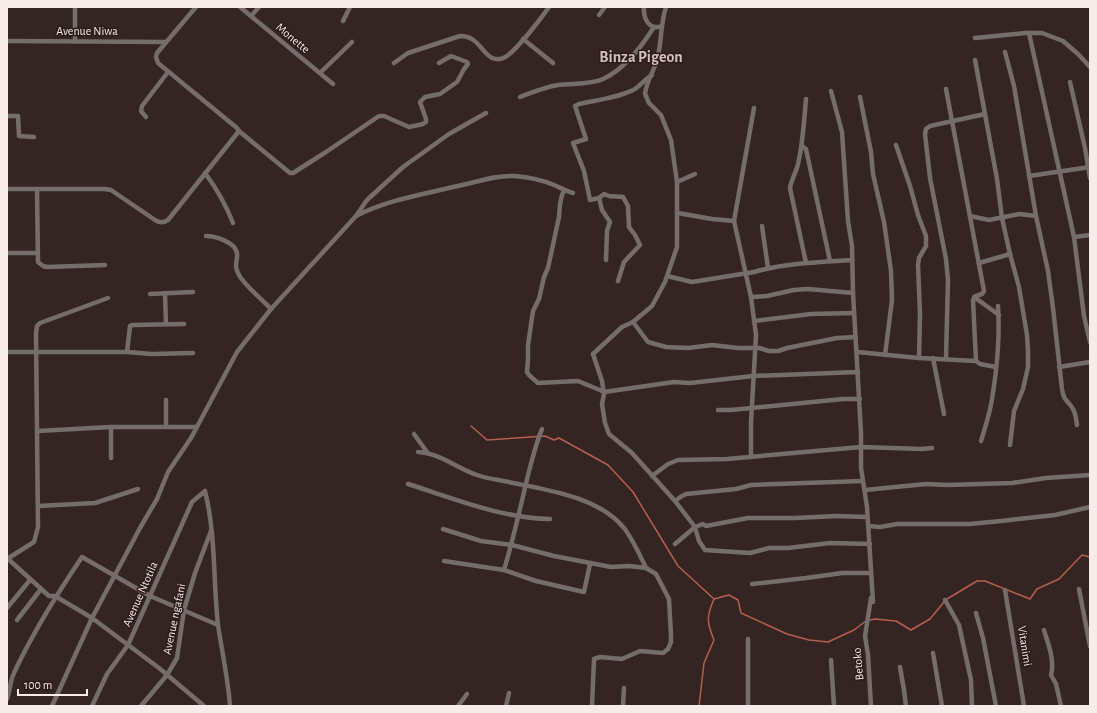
<svg xmlns="http://www.w3.org/2000/svg" width="1097" height="713" viewBox="0 0 1097 713" font-family="'Alegreya Sans',sans-serif">
<rect width="100%" height="100%" fill="#352522"/>
<g fill="none" stroke-linecap="round" stroke-linejoin="round">
<!-- stream -->
<g stroke="#b65e50" stroke-width="1.5">
<polyline points="471,426 487,440 545,436 554,440 559,438 608,465 633,492 678,566 714,599"/>
<polyline points="714,599 729,595 738,600 741,613 787,634 809,640 828,642 854,630 866,621"/>
<polyline points="947,599 977,581 985,581 1030,599 1037,589 1059,579 1082,555 1090,557"/>
<polyline points="870,620 875,619 896,621 911,630 930,619 944,602"/>
<path d="M 699,706 L 704,663 L 714,640 C 707,623 706,617 714,599"/>
</g>
<!-- street -->
<g stroke="#756d6b" stroke-width="4.5">
<polyline points="75,7 75,41"/>
<polyline points="196,7 157,53 156,57 158,63 237,128 239,131 290,173 293,173 326,152 379,116 384,116 409,127 423,124 426,122 426,119 420,102 425,97 440,94 457,82 464,69 468,64 467,62 451,56 439,63"/>
<polyline points="240,7 333,84"/>
<path d="M 644,7 C 643,18 649,31 662,26"/>
<path d="M 666,7 C 660,25 662,42 657,60 C 654,71 646,82 645,94 L 649,103 L 661,115 L 671,140 L 677,182 L 677,247 L 665,282 L 652,306 L 633,322 L 622,327 L 593,354 L 602,381 L 604,394 L 602,404 L 605,423 L 609,434 L 632,453 L 675,501 L 695,527 L 699,541 L 705,550 L 750,553 L 769,548 L 788,548 L 830,543 L 870,544"/>
<polyline points="599,15 605,7"/>
<polyline points="251,16 259,7"/>
<polyline points="343,21 350,7"/>
<polyline points="1029,33 1074,237 1084,316 1090,342"/>
<polyline points="975,38 1025,33 1042,33 1063,41 1078,54 1090,67"/>
<polyline points="523,39 553,63"/>
<polyline points="7,41 166,42"/>
<path d="M 1005,52 L 1014,86 L 1036,216 L 1048,271 L 1053,308 L 1062,389 C 1064,402 1068,400 1073,409 C 1076,414 1076,420 1077,425"/>
<polyline points="975,60 997,179 1002,218 1010,254 1019,287 1027,335 1028,351 1028,367 1023,389 1014,411 1010,445"/>
<path d="M 394,63 L 408,53 L 460,36 C 478,36 480,51 492,58 C 497,60 503,59 507,56 C 519,47 540,20 549,7"/>
<polyline points="320,73 352,42"/>
<polyline points="1070,82 1085,148 1090,178"/>
<polyline points="946,89 984,291 982,294 976,296 973,300 976,361"/>
<polyline points="831,91 842,132 848,221 852,246 853,293 861,433 861,468 867,507 873,602 871,598"/>
<path d="M 520,97 C 533,92 545,87 558,85 C 573,83 590,85 603,79 C 625,69 642,46 654,27"/>
<polyline points="860,97 871,152 873,174 884,222 891,271 892,300 885,355"/>
<path d="M 806,99 C 804,121 803,143 798,164 C 796,173 791,180 790,188 L 806,263"/>
<polyline points="7,116 18,116 19,136 34,137"/>
<polyline points="146,117 141,111 142,106 168,72"/>
<polyline points="896,145 910,186 918,215 926,236 926,246 919,258 918,265 920,314 919,358"/>
<polyline points="802,146 806,149 830,261"/>
<path d="M 205,173 C 217,189 226,205 233,223"/>
<polyline points="1029,176 1090,167"/>
<polyline points="677,182 695,174"/>
<path d="M 7,189 L 105,189 L 111,190 L 155,220 C 160,223 163,223 168,220 L 239,131"/>
<polyline points="37,189 38,262 43,266 47,267 105,265"/>
<polyline points="564,191 562,195 560,204 559,217 548,268 544,277 539,299 533,311 528,345 528,359 527,372 529,375 538,383 578,381 602,391"/>
<polyline points="599,198 604,194 609,196 623,197 628,206 629,227 635,235 640,245 624,262 618,281"/>
<polyline points="678,213 712,219 734,221"/>
<path d="M 356,216 C 387,200 424,194 458,186 C 477,182 496,175 515,176 C 528,177 542,180 554,185 C 561,188 566,191 573,193"/>
<polyline points="970,216 989,220 1019,214 1036,216"/>
<polyline points="762,226 768,268"/>
<path d="M 206,236 C 215,236 235,242 237,253 C 238,261 233,265 239,275 C 245,286 262,299 271,309"/>
<polyline points="1074,237 1090,235"/>
<polyline points="7,253 37,253"/>
<path d="M 606,260 L 607,231 L 610,222 L 602,210 L 599,198 L 590,200 L 584,171 L 573,143 L 586,139 L 575,106 L 579,104 C 597,100 618,98 635,89 C 641,85 645,79 652,75"/>
<polyline points="979,263 1010,254"/>
<path d="M 667,276 L 692,282 L 754,272 C 785,263 819,262 852,260"/>
<polyline points="165,293 166,324"/>
<polyline points="150,294 193,292"/>
<polyline points="751,297 767,296 794,290 808,289 853,293"/>
<polyline points="974,297 999,315"/>
<polyline points="754,321 811,314 854,313"/>
<polyline points="633,322 648,342 666,347 688,348 712,345 738,348 759,348 769,351 778,351 787,348 837,338 856,337"/>
<polyline points="7,352 127,352 152,354 193,353"/>
<polyline points="127,352 130,326 133,325 184,324"/>
<polyline points="857,352 919,358 976,361 980,364 996,367"/>
<polyline points="933,358 944,414"/>
<polyline points="946,358 948,280 946,259 930,178 925,134 926,129 930,126 985,114"/>
<polyline points="1059,367 1090,362"/>
<polyline points="604,392 674,382 690,383 753,376 858,372"/>
<polyline points="166,400 166,427"/>
<polyline points="718,410 731,410 843,399 860,399"/>
<polyline points="111,427 111,458"/>
<polyline points="37,431 111,427 197,427"/>
<polyline points="414,434 427,452"/>
<path d="M 981,441 C 985,428 990,413 992,399 C 997,369 1000,337 998,306"/>
<path d="M 418,452 C 439,453 457,468 477,475 C 488,479 501,480 513,483 C 549,490 600,498 624,528 C 633,540 640,555 646,568"/>
<polyline points="751,457 751,422 756,335 751,297 734,221 754,108"/>
<polyline points="652,476 668,464 678,460 727,459 861,447 922,449 932,448"/>
<path d="M 408,484 C 455,499 501,518 550,519"/>
<polyline points="865,490 926,484 947,485 1012,483 1046,478 1090,475"/>
<polyline points="675,501 682,496 686,494 736,489 751,485 863,481"/>
<polyline points="38,506 95,503 138,489"/>
<polyline points="869,526 880,527 897,524 970,524 1001,521 1055,515 1090,507"/>
<polyline points="443,529 481,541 512,545 554,556 611,567 629,566 646,568 656,574 669,599 671,635 671,642 668,649 663,653 640,651 622,659 600,657 594,659 592,706"/>
<polyline points="675,544 695,527 703,524 706,526 748,518 795,518 837,516 867,517"/>
<polyline points="7,558 49,596 55,596 92,618 159,668 204,706"/>
<polyline points="7,559 34,542 38,527 36,333 37,326 40,323 108,298"/>
<polyline points="444,561 504,570 536,581 584,592 590,564"/>
<path d="M 504,570 C 514,537 521,504 529,471 C 533,457 536,443 542,429"/>
<polyline points="752,584 806,578 842,573 871,573"/>
<polyline points="1079,589 1090,646"/>
<polyline points="1005,590 1024,706"/>
<polyline points="871,598 865,636 868,655 871,706"/>
<polyline points="945,600 959,625 971,680 972,706"/>
<polyline points="7,608 30,580"/>
<polyline points="976,613 983,638 996,706"/>
<polyline points="17,620 41,589"/>
<path d="M 1044,630 C 1048,644 1055,660 1051,675 L 1056,684 L 1061,706"/>
<polyline points="933,653 942,706"/>
<polyline points="831,660 834,706"/>
<polyline points="900,667 904,690 906,706"/>
<path d="M 7,699 C 10,691 10,681 14,673 C 33,632 57,594 82,557 L 150,596 L 218,625"/>
<polyline points="52,706 92,618 140,528 157,499 168,472 191,438 237,352 271,309 356,216 367,200 403,167 449,134 486,113"/>
<path d="M 92,706 L 107,674 L 128,645 L 192,502 L 205,491 C 216,535 213,580 218,625 C 222,652 228,678 230,706"/>
<polyline points="141,706 167,675 177,658 184,610 195,573 211,531"/>
<polyline points="458,706 467,694"/>
<polyline points="506,706 509,693"/>
<polyline points="623,706 624,688"/>
<polyline points="748,706 748,639"/>
</g>
</g>
<g text-anchor="middle" stroke-width="3" stroke-linejoin="round" paint-order="stroke">
<!-- street labels -->
<g font-size="12" fill="#f7ecea" stroke="#2b1c19">
<text x="87" y="35">Avenue Niwa</text>
<text transform="translate(293 38) rotate(40)" y="4">Monette</text>
<text transform="translate(140 594) rotate(-66)" y="4">Avenue Ntotila</text>
<text transform="translate(174 619) rotate(-78)" y="4">Avenue ngafani</text>
<text transform="translate(1025 646) rotate(81)" y="4">Vitanimi</text>
<text transform="translate(858 664) rotate(-95)" y="4">Betoko</text>
</g>
<!-- district labels -->
<g font-size="16" font-weight="bold" fill="#d3beba" stroke="#2b1c19">
<text x="641" y="62">Binza Pigeon</text>
</g>
</g>
<!-- border -->
<rect width="1097" height="713" fill="none" stroke="#f7ecea" stroke-width="16"/>
<!-- scale -->
<path d="M18 689v6h69v-6" fill="none" stroke="#f7ecea" stroke-width="2"/>
<text x="24" y="689" font-size="12" fill="#f7ecea" stroke="#2b1c19" stroke-width="3" paint-order="stroke">100 m</text>
</svg>
